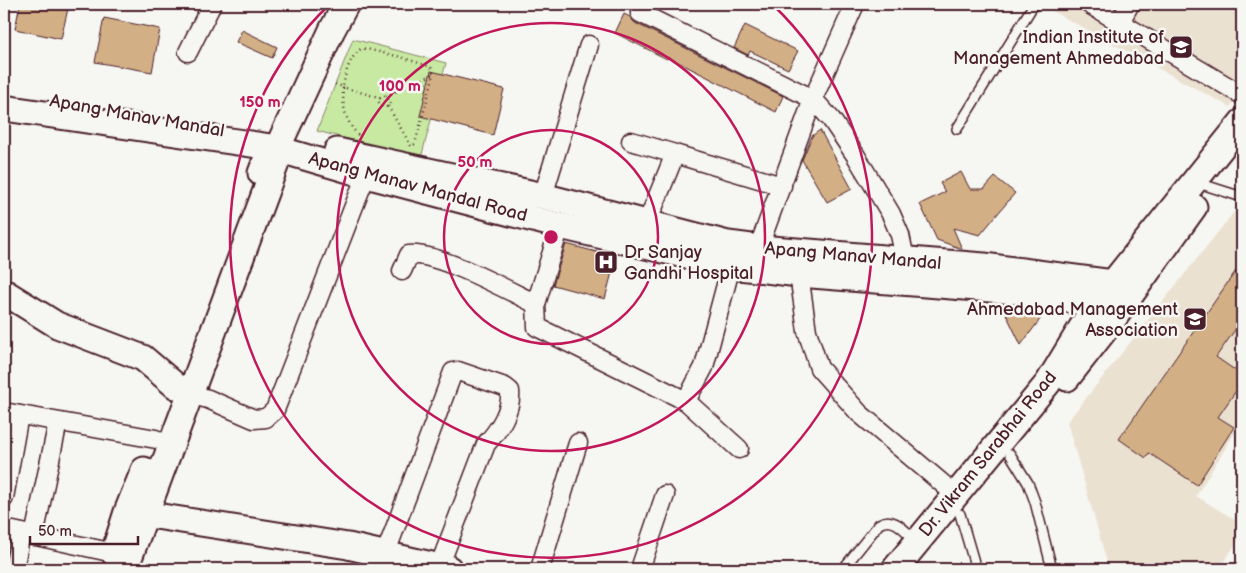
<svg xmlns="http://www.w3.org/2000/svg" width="1246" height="573" font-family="'Balsamiq Sans',sans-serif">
<rect width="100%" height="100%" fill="#f6f6f2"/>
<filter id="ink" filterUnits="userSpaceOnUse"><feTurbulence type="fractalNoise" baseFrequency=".02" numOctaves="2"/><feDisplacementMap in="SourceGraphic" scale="10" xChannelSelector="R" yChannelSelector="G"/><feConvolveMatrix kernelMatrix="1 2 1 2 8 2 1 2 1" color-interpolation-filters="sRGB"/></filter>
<g filter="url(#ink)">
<g fill="#ebe1d1">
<path d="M1039,4H1242V90L1230,107Z"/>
<path d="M1234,212L1242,217V421L1196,496L1242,524V535L1219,569H1109L1067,422Z"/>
</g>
<path fill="#c7e9a2" stroke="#888466" d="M353,39L446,63L421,158L317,131Z"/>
<g fill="#d2af85" stroke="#4a1f2b">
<path d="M20,4H69L61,39L15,29Z"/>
<path d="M624,14L630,17L635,23L783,96L776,112L668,57L667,59L615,33Z"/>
<path d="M104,18L160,29L152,72L95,62Z"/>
<path d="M745,25L798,51L788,69L750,51L748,55L734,48Z"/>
<path d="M242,30L277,47L272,58L236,42Z"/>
<path d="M431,71L504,89L493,135L420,116Z"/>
<path d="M820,130L852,189L827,202L802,160L812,136Z"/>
<path d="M961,172L970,189H984L995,177L1015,193L980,235L953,228L962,249L937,240L920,204L945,192L940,183Z"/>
<path d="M566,244L616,257L605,299L553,285Z"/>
<path d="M1242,262V320L1216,357L1242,375V382L1218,417L1234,427L1197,485L1149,453L1146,458L1119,439Z"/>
<path d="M1011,311L1044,314L1021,345L1006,314L1011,315Z"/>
</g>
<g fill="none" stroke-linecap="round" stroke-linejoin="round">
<g stroke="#4a1f2b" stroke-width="12">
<g id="lane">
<path d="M957,129L1034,4"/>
<path d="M1195,182L1242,197"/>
<path d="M1010,454L1028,483L1035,502L1052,569"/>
<path d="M960,514L976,569"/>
<path d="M843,569L879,524C894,515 905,531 915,540"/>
</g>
</g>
<g stroke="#4a1f2b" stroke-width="21">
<g id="street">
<path d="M1089,4L1242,95"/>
<path d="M640,13L813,99L831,119L856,156L891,214L900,235L905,259"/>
<path d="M1120,22L1130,4"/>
<path d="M188,52L212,4"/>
<path d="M631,141L675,154L647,223"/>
<path d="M675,154L782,186"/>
<path d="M543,196L589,45"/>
<path d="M755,257L813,99L855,4"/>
<path d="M402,271L409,255C436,251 509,291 536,304L560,226"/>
<path d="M799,274L807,331L819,368L859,413L956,495"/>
<path d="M536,304L537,327L686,401L739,449"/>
<path d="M189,394L208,399L254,419L266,418L275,410L366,175"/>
<path d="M686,401L704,367L731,266"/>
<path d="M4,412L156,439"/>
<path d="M4,498L19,415"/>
<path d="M4,529L114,553"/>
<path d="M34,536L58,422"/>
<path d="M385,555L453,372L458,371L505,387L510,391C512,410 499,430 486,444L439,567"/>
<path d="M14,569L21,533"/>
<path d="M540,569L578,443"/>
<path d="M640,569L665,495"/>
</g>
</g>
<g stroke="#4a1f2b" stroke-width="29">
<g id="secondary">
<path d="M4,108L271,147L261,173"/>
<path d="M282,138L332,30L346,4"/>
<path d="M337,151L539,195L728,244L759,248L984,266L1113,283L1130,296"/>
<path d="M4,292L57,325L143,358L176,386"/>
<path d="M1067,378L1114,318L1194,207"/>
<path d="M130,512L348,546L449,569"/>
<path d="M114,553L127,512L144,470"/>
<path d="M125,569L281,150L366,175L560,226L731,266L799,274L1015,291L1096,304L1114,318"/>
<path d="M895,569L1048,383L1096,304L1242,122"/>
</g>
</g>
<g stroke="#4a1f2b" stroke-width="2.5" stroke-dasharray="1 4" stroke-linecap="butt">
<path d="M335,84L343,87C346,71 349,58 362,48L401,57L431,67L434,74L415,144L411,146"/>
<path d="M386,96L434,74"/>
<path d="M388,106L411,146"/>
<path d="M358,135C344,119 343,107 343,87L380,98L383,96H386L390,102C389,106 387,108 382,107L378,101L380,98"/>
</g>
<use href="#lane" stroke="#f6f6f2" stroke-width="9"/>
<use href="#street" stroke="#f6f6f2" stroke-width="18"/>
<use href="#secondary" stroke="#f6f6f2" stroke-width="25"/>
</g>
</g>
<g fill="none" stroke="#c2185b" stroke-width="2.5">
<circle cx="551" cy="237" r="107"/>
<circle cx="551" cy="237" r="214"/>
<path d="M772 4A321 321 0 1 1 330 4"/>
</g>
<defs>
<g id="university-square" transform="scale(1.25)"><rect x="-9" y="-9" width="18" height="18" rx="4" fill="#4a1f2b" stroke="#f6f6f2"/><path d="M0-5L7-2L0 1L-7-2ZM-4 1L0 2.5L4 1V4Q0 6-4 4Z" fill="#fff"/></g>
<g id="hospital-square" transform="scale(1.25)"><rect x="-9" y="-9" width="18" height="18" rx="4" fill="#4a1f2b" stroke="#f6f6f2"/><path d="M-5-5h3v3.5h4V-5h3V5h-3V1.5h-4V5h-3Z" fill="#fff"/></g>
<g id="school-square" transform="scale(1.25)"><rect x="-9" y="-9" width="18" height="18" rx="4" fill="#4a1f2b" stroke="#f6f6f2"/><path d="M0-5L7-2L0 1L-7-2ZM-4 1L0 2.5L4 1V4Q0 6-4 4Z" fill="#fff"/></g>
</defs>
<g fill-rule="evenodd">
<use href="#university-square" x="1181" y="47"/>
<use href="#hospital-square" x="606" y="262"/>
<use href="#school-square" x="1195" y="319"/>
</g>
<g text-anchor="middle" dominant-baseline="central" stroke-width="5" stroke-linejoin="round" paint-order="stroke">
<g font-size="18" fill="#4a1f2b" stroke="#f6f6f2" text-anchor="end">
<text x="1164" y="37">Indian Institute of<tspan x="1164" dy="21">Management Ahmedabad</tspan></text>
<text x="624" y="252" text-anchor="start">Dr Sanjay<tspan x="624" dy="21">Gandhi Hospital</tspan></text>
<text x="1178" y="309">Ahmedabad Management<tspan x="1178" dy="21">Association</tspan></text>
</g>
<g font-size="18" fill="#4a1f2b" stroke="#f6f6f2">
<text transform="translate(137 116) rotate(10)">Apang Manav Mandal</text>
<text transform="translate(418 187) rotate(15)">Apang Manav Mandal Road</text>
<text transform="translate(853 256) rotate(5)">Apang Manav Mandal</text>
<text transform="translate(988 454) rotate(-51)">Dr. Vikram Sarabhai Road</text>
</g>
</g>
<circle cx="551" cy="237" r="8" fill="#c2185b" stroke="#f6f6f2" stroke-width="2.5"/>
<g font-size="15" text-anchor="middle" font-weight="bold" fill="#c2185b" stroke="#f6f6f2" stroke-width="5" stroke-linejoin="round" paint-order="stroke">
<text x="400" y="91">100 m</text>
<text x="260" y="107">150 m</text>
<text x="475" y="167">50 m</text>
</g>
<rect width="1246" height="573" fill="none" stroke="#f6f6f2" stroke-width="20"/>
<rect x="10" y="10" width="1226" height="553" fill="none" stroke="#4a1f2b" stroke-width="2" filter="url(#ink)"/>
<path d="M30 536v8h108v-8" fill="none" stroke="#4a1f2b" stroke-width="2.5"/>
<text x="38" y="536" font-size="15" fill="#4a1f2b" stroke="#f6f6f2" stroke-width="4" paint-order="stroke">50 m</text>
</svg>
